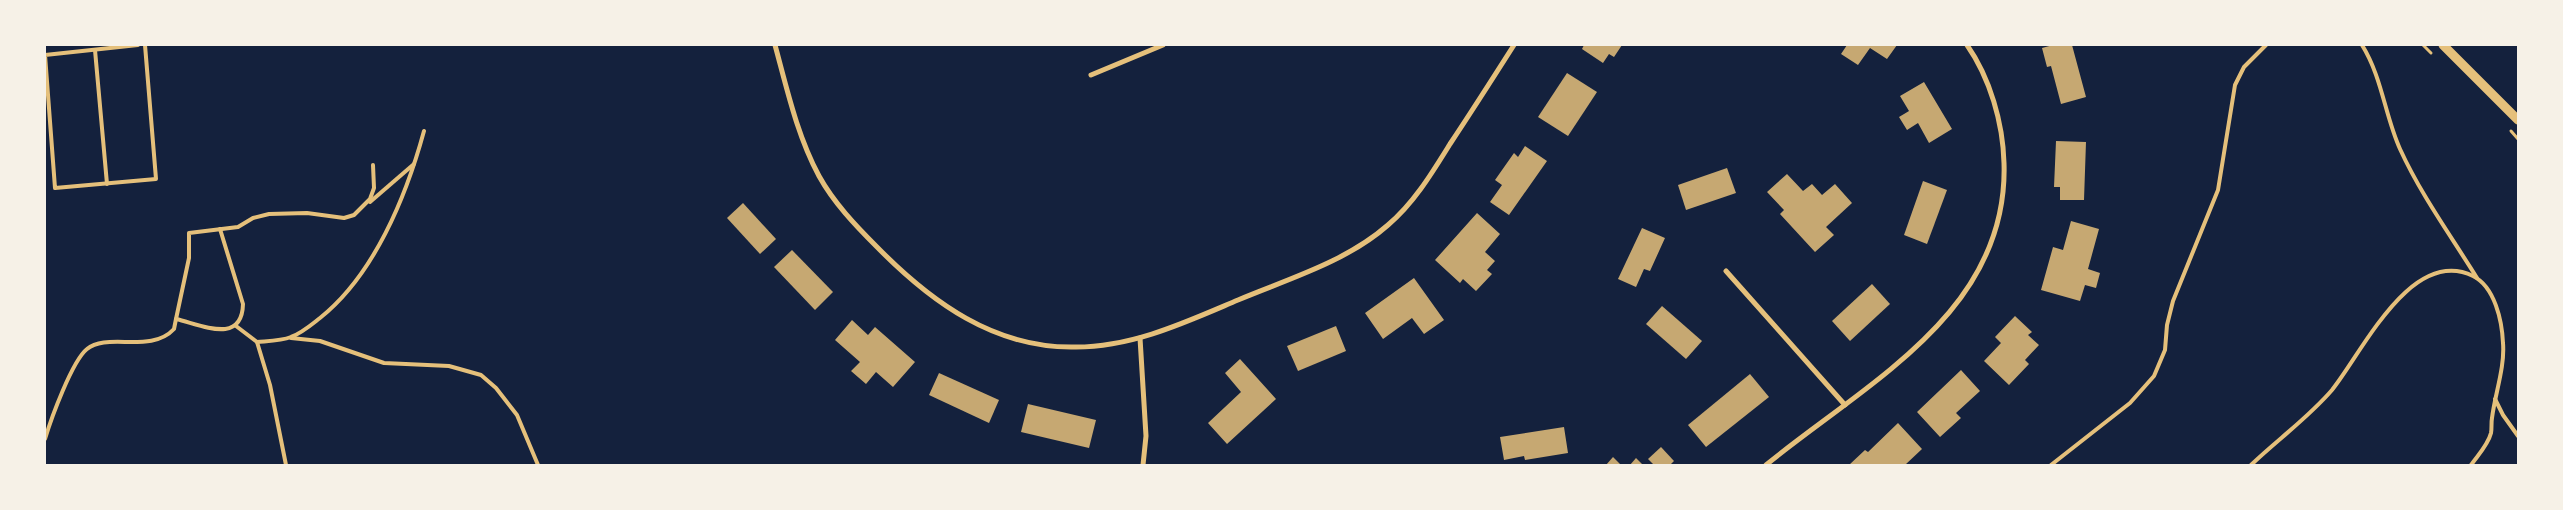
<svg xmlns="http://www.w3.org/2000/svg" width="2563" height="510" font-family="Commissioner,sans-serif">
<rect width="100%" height="100%" fill="#14213d"/>
<g fill="#c6a872">
<path d="M1584,45H1622L1614,57L1609,54L1603,63L1582,49Z"/>
<path d="M1847,45H1897L1887,59L1870,48L1858,65L1841,54Z"/>
<path d="M2053,45H2072L2086,97L2061,104L2051,66L2047,67L2042,48Z"/>
<path d="M1567,73L1597,92L1568,136L1538,117Z"/>
<path d="M1924,82L1952,129L1929,143L1918,123L1907,130L1899,117L1909,111L1900,96Z"/>
<path d="M2056,141L2086,142L2084,200H2060V187H2054Z"/>
<path d="M1525,146L1547,161L1509,215L1490,202L1502,185L1495,180L1514,153L1518,157Z"/>
<path d="M1727,168L1736,193L1686,210L1678,185Z"/>
<path d="M1787,174L1803,191L1812,184L1822,195L1835,184L1852,203L1826,227L1834,235L1815,252L1780,214L1784,210L1767,192Z"/>
<path d="M1923,181L1947,190L1927,244L1904,235Z"/>
<path d="M743,203L776,239L760,254L727,218Z"/>
<path d="M1477,213L1500,234L1485,252L1495,261L1487,270L1492,274L1476,291L1463,279L1460,283L1435,260Z"/>
<path d="M2071,221L2099,229L2088,269L2100,273L2096,288L2085,285L2080,301L2041,290L2053,247L2063,250Z"/>
<path d="M1642,228L1665,238L1650,271L1644,269L1636,287L1618,279Z"/>
<path d="M792,250L833,292L815,310L774,267Z"/>
<path d="M1414,278L1444,320L1424,334L1412,318L1383,339L1365,313Z"/>
<path d="M1872,284L1890,304L1850,341L1832,321Z"/>
<path d="M1662,306L1702,341L1686,359L1646,324Z"/>
<path d="M2015,316L2032,332L2028,335L2039,345L2025,360L2029,364L2009,385L1984,361L2001,343L1995,337Z"/>
<path d="M852,320L868,335L875,327L915,362L893,387L876,372L866,384L851,371L860,362L835,340Z"/>
<path d="M1336,326L1346,351L1298,371L1287,346Z"/>
<path d="M1240,359L1276,399L1227,444L1208,423L1241,392L1225,373Z"/>
<path d="M1961,370L1980,391L1956,413L1961,418L1940,437L1917,412Z"/>
<path d="M939,373L999,400L989,423L929,395Z"/>
<path d="M1750,374L1769,397L1706,447L1688,425Z"/>
<path d="M1028,404L1096,420L1089,448L1021,432Z"/>
<path d="M1898,423L1922,449L1905,465H1849L1865,450L1868,452Z"/>
<path d="M1564,427L1568,453L1525,460L1524,456L1504,460L1500,437Z"/>
<path d="M1661,447L1674,461L1670,465H1654L1648,459Z"/>
<path d="M1613,457L1621,465H1606Z"/>
<path d="M1636,458L1643,465H1630Z"/>
</g>
<g fill="none" stroke-linecap="round" stroke-linejoin="round">
<g stroke="#e5c07b" stroke-width="3">
<path d="M2423,45L2431,53"/>
<path d="M2511,131L2518,139"/>
</g>
<g stroke="#e5c07b" stroke-width="4">
<path d="M138,45L45,55L55,188L156,179L145,45"/>
<path d="M2362,45C2382,77 2385,116 2400,149C2421,195 2451,236 2477,278"/>
<path d="M95,50L107,184"/>
<path d="M370,202L414,164"/>
<path d="M176,319L189,258V233L238,227L253,218L269,214L307,213L344,218L354,215L370,199L374,188L373,165"/>
<path d="M236,326L257,342L270,385L286,465"/>
<path d="M291,338L320,341L384,363L449,366L481,375L496,388L517,415L538,465"/>
<path d="M257,342C268,341 281,341 291,337C302,333 311,325 320,318C374,275 406,197 424,131"/>
<path d="M2495,399L2503,415L2518,436"/>
<path d="M45,439C51,419 72,361 87,349C107,332 151,354 174,329L176,319C202,325 242,345 243,304L220,229"/>
<path d="M2051,465L2130,403L2154,376L2165,350L2167,325L2173,301L2218,190L2235,85L2244,67L2266,45"/>
<path d="M2251,465C2277,440 2308,418 2332,390C2362,353 2411,246 2473,276C2495,287 2502,321 2503,343C2505,367 2495,394 2492,418C2491,423 2492,428 2491,433C2488,445 2478,455 2471,465"/>
</g>
<g stroke="#e5c07b" stroke-width="5">
<path d="M775,45C787,89 797,135 819,176C834,203 855,225 877,247C931,302 995,349 1076,347C1133,347 1186,322 1238,300C1288,279 1346,262 1388,225C1414,203 1432,173 1450,144C1472,111 1493,78 1514,45"/>
<path d="M1091,75L1163,45"/>
<path d="M1726,271L1845,405"/>
<path d="M1140,338L1146,436L1143,465"/>
<path d="M1766,465C1866,383 2009,312 2004,163C2003,123 1990,78 1967,45"/>
</g>
<path stroke="#e5c07b" stroke-width="9" d="M2443,45L2518,120"/>
</g>
<rect width="2563" height="510" fill="none" stroke="#f6f1e7" stroke-width="92"/>
</svg>
